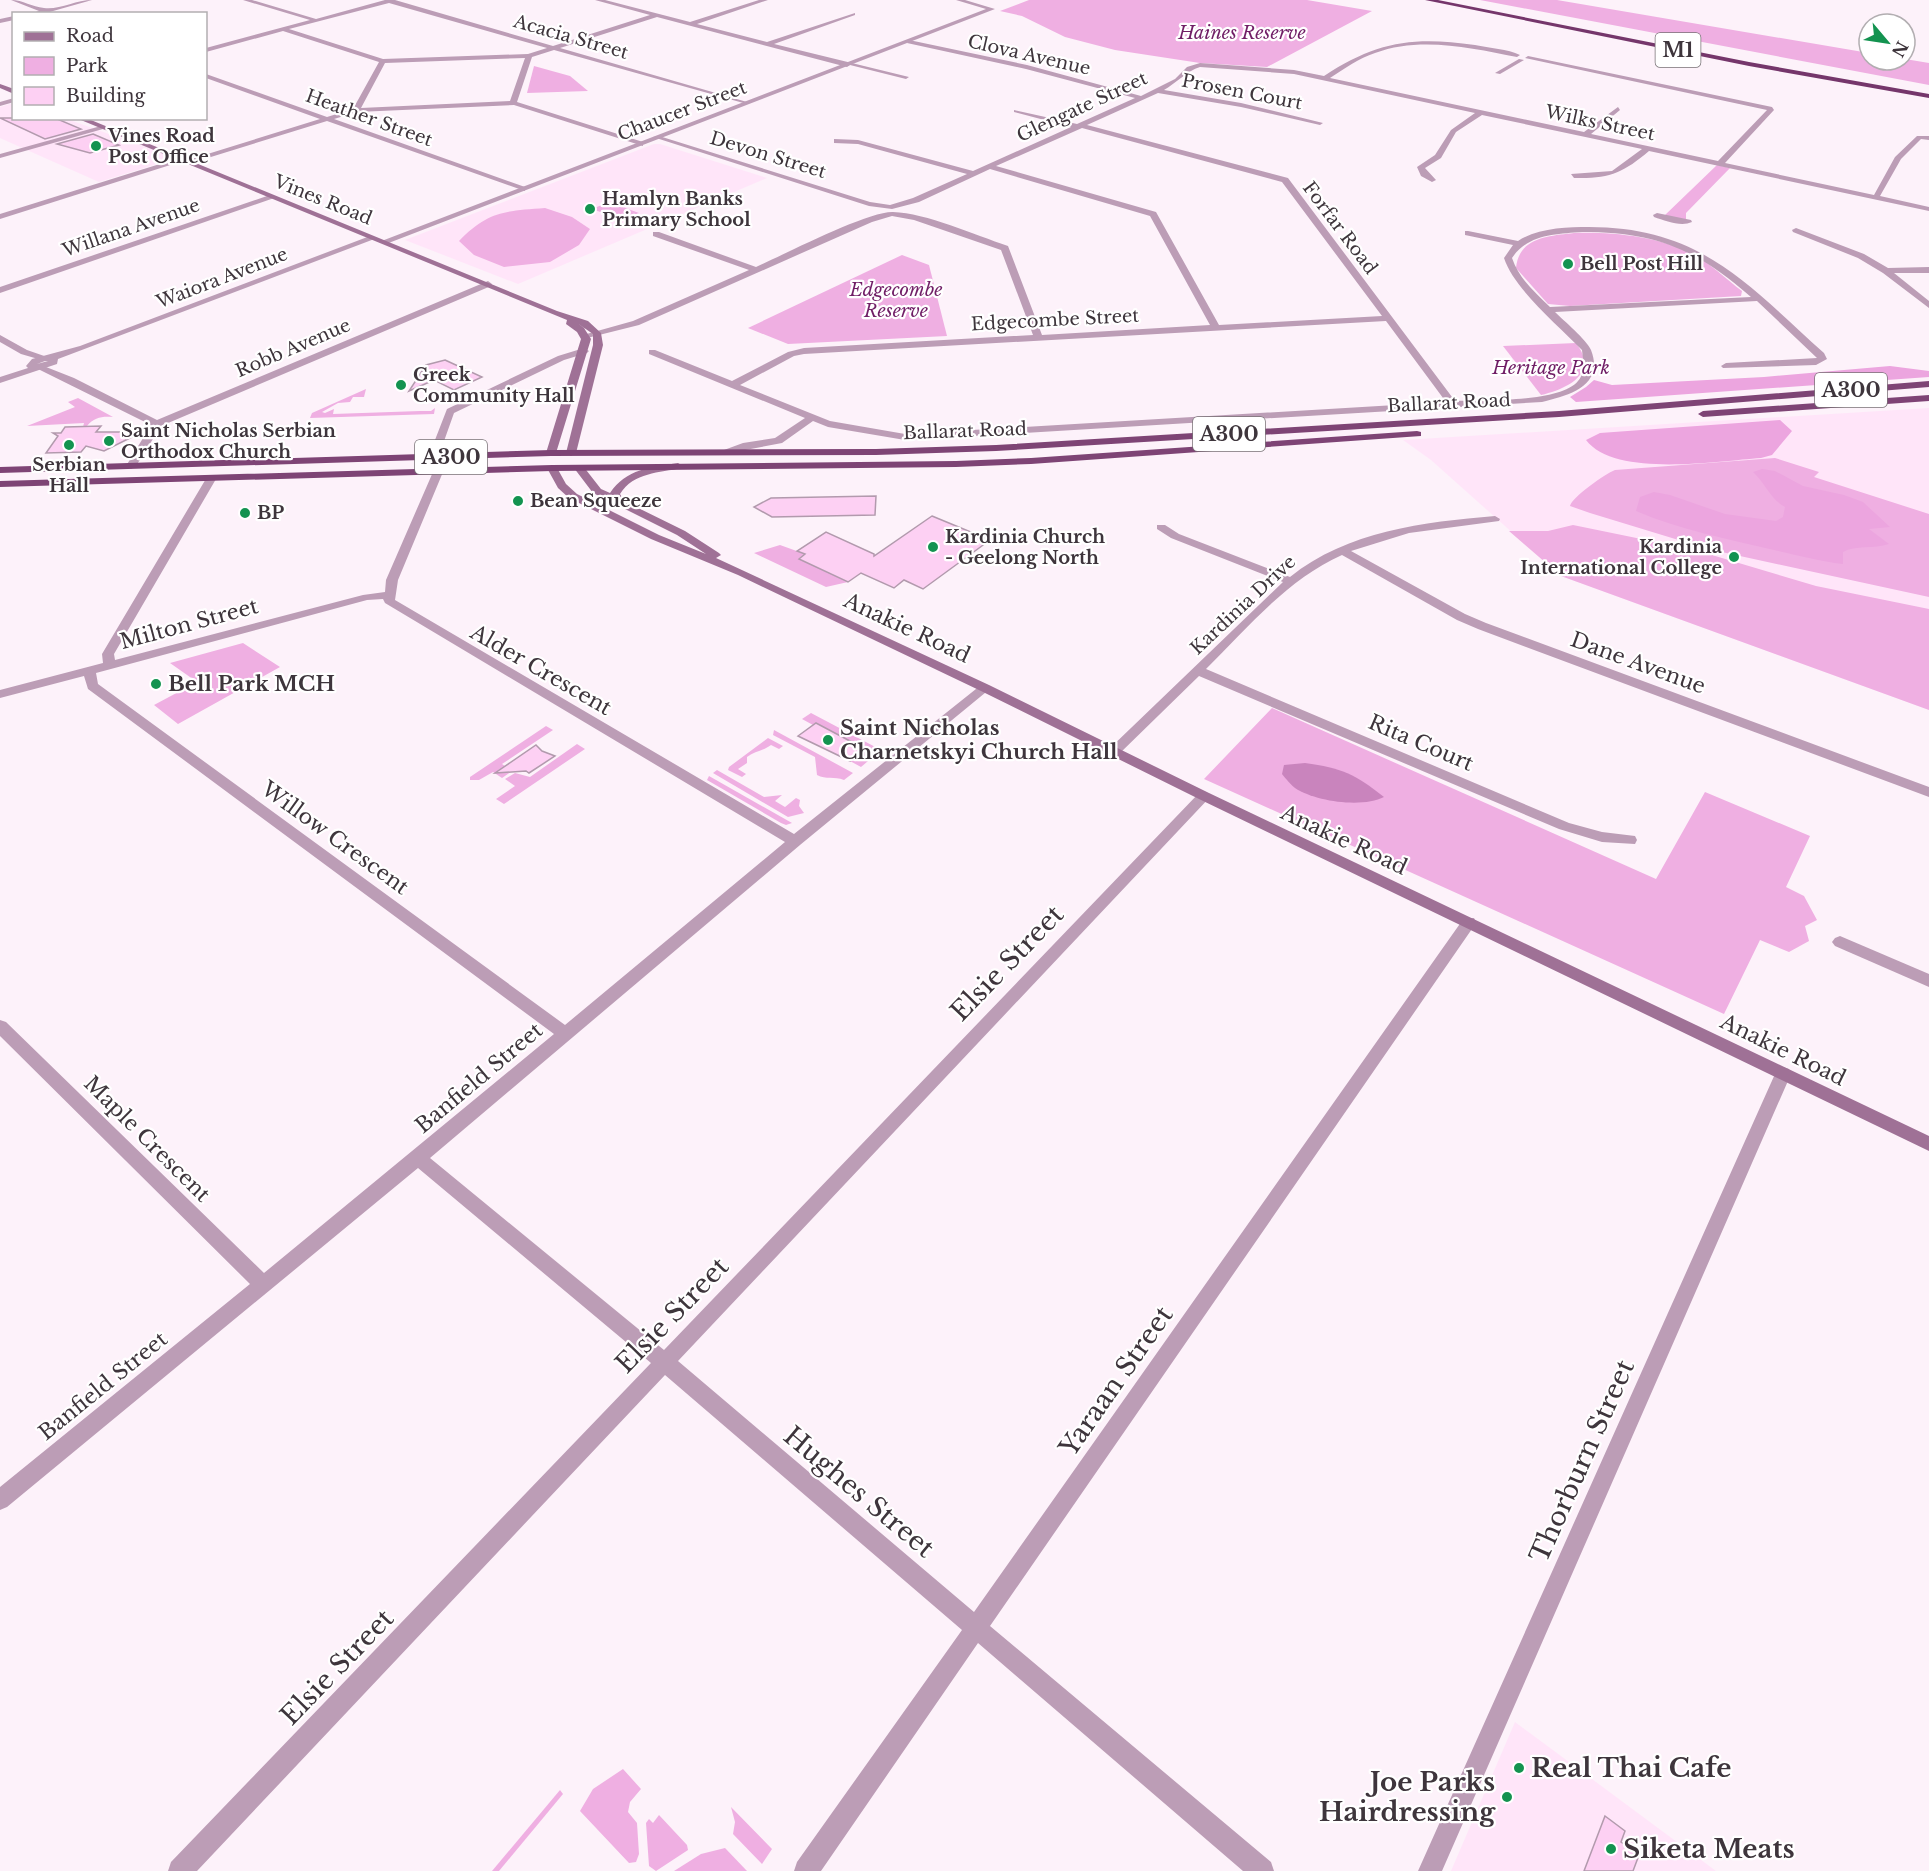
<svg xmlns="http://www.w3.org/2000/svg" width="1929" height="1871" font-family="'Libre Baskerville',serif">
<rect width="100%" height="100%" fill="#fdf2fa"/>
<g fill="#ffe5f9">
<path d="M13,103L14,118L67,119L176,158L99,182L0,138V107Z"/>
<path d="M654,144H660L767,178L518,284L405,240Z"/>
<path d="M1929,408V710L1561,576L1431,460L1403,440Z"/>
<path d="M1515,1722L1538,1739L1716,1871H1451Z"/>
</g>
<g fill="#efafe2">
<path d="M1029,0H1307L1372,11L1267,67L1200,63L1115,50L1065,37L1022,16L1000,11Z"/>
<path d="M1480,0H1557L1869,53V60L1905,59L1929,63V85Z"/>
<path d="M534,66L570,76L588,91L527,93Z"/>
<path d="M1717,165L1730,168L1686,213V220L1664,216Z"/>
<path d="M609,202L639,213L623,220L592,209Z"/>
<path d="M545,208L572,217L590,229L579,245L550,262L504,267L474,255L459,241C488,211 505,211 545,208Z"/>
<path d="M1574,233C1613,232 1657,236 1693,254C1711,264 1726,279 1742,291L1741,296L1570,306L1548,304L1516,268C1519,237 1549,236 1574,233Z"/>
<path d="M902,255L929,265L947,336L788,344L748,328Z"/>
<path d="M1576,343C1600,374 1566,389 1541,395L1503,346Z"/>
<path d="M366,389L364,397H353L350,402L338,403L322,412L325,413L334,409L333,414L420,411H431L435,408L434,414L310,418L312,413Z"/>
<path d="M78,398L113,417C103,416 94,417 87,426L83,427L84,423L27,426L75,407L68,402Z"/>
<path d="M1775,458L1819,472L1814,477L1929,514V597L1708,549L1590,513L1570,506C1572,497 1605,474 1615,470Z"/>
<path d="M1573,525L1695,550L1816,586L1929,609V710L1561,576L1509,531H1548Z"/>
<path d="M780,545L805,554L800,559L848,582L826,587L754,553Z"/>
<path d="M243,643L280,667L178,724L154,705L197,682L170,663Z"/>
<path d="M1272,708L1656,879L1705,792L1810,836L1786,887L1804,896L1817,920L1805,926L1809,941L1789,952L1760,940L1724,1014L1204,779Z"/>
<path d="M811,713L881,750L861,767L850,761L865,749L816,723L813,725L802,719Z"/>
<path d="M546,726L553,730L502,764L512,771L502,778L493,772L479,780H470V777Z"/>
<path d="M774,730L853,773L844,780C834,776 826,780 817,775L815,757L773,735Z"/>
<path d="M768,738L783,746L779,749L771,745C763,751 755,751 747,757V763L738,769L746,774L742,777L728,770L729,767Z"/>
<path d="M577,744L585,749L504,804L496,799L515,786L505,779L515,773L530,777Z"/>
<path d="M717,770L764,797L782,795L775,801L785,807L796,798L800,800L799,806L804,813L788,817L713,773Z"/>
<path d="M709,776L792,823L786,825L781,823L707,780Z"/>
<path d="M623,1769L641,1789L630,1802L628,1812L637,1823L639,1854L636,1862L629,1863L580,1811L593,1789Z"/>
<path d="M560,1790L563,1794L499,1871H492Z"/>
<path d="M731,1807L772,1849L762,1864L733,1834L735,1822Z"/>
<path d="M659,1815L687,1845L688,1850L656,1871L649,1866L646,1823L649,1819L653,1823Z"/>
<path d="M725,1848L747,1871H674L701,1854Z"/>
</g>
<g fill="#eca5df">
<path d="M1890,366L1929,371V377L1576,402L1570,397L1586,387L1594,380L1612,385L1764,377Z"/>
<path d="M1780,420L1792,431L1772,455L1761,458C1717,461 1615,478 1586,440L1600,433Z"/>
<path d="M1762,469L1775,471L1803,486L1844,495L1863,502L1890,527L1869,529L1889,544C1874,549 1855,545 1843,552V564C1819,561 1797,555 1774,550C1728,539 1680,530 1636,511L1640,497L1654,492L1670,495L1725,514L1776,521L1783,517L1785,507C1770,499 1766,484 1753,472Z"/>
</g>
<path fill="#c984bd" d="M1305,763C1342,768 1355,774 1384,797C1363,808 1316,802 1295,788C1291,785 1286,779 1282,774L1284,765Z"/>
<g fill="#fdd0f3" stroke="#b29aad" stroke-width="1.5">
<path d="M0,118H55L81,129L45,139Z"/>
<path d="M93,134L119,145L90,153L57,144Z"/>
<path d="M445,360L482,377L454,390L434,380L409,391L426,365Z"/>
<path d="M101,426L96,432H142L104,451L86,446L81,452L46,453L58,436L53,433H61L65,427Z"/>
<path d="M876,496L875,515L772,517L754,507L771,498Z"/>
<path d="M932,516L990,540L923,589L904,580L894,588L861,573L848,582L799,559L805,554L797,551L826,532L874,554V556Z"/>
<path d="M816,723L865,749L850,761L798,736Z"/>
<path d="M536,745L542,751L555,756L529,773L526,771L495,773Z"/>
<path d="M1605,1816L1625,1831L1621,1842L1639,1855L1633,1871H1584Z"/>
</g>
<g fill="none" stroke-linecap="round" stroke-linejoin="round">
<g fill="#bc9db6" fill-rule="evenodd">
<path d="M11,0C23,0 32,7 44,8C59,10 76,0 92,0L46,13L29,14L39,11Z"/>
<path d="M243,0H252L316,19L385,0H395L553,46L650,15L595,0H605L690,22L759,0H768L697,24L767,42L855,13V15L774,44L909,77L906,79L850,65L847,67L657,17L560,48L747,102V104L554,50L532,57L517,102L643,142V146L514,105L357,112L334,119L525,187V191L327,121L185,165V161L320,119L206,78V74L327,117L353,109L379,62L283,31L206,52V48L310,20ZM389,3L547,48L528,54L383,59L289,29ZM525,58L510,101L361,108L385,63Z"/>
<path d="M14,16V20L0,23V19Z"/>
<path d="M909,40L1027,65L1141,96L1175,79L1187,67L1200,63L1294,70L1324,76C1376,42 1412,36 1475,45C1489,48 1508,49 1520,55L1517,57C1472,48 1420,36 1375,53C1359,58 1344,69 1330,78L1584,132L1618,107L1620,110L1591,134L1718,161L1767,110L1525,58L1528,56L1772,107L1774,110L1725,163L1874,195L1895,157L1917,136H1929V140L1921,139L1901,159L1880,196L1929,207V211L1649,151C1623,173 1609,179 1574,178L1571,174L1612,171L1642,149L1482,115L1456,132L1441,158L1425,168L1436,180L1432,182L1421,176L1417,167L1435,155L1451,130L1475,113L1294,74L1200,67C1187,71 1176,83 1164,90L1241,103L1323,123L1320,125L1241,107L1158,93L1087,125L1288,178L1455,401C1484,400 1560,403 1578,381C1586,372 1583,360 1582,350C1558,325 1514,289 1504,258L1513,245L1465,235V231H1468L1518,241C1537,228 1567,227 1589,227C1701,227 1747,284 1824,353L1827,359L1816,365L1723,368L1721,366L1726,363L1817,358L1757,301L1555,312C1564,321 1586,339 1591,350C1605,386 1568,396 1542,402L905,440L828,427L813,421L782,443L724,454V450L743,443L775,438L805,418L649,354V350H655L732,381L788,352L804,348L1033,335L1001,250L914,220L892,216L872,222L639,325L583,339V335L633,321L749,270L653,236V232H659L756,267C783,255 868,211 893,212C926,213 975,235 1008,246L1042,335L1210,325L1150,216L990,169L919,202L892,209L869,206L653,137L659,136L870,202L890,205L913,198L967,174L858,144L834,143V139L858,140L973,171L1071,127L1014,112V110L1077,124L1135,98L1026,69L907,43ZM1082,128L1282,182L1382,316L1219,325L1156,212L996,166ZM1582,232C1656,232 1696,249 1751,297L1550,307C1535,292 1519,279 1512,258C1528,234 1556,234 1582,232ZM1386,321L1446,402L905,434L830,421L740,385L794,356L804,354Z"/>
<path d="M1519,59L1524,60L1500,74L1495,73Z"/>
<path d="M14,98V102L0,106V102Z"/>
<path d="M101,126L103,129L0,158V154Z"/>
<path d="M179,158L186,160L0,219V214Z"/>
<path d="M270,195L277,197L0,293V287Z"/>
<path d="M1657,213L1691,220L1692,222C1681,227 1666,221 1654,217L1653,215Z"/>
<path d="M1796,228L1864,254L1888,268L1929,267V273H1894L1929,301V308L1883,273L1858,258L1793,232L1792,230Z"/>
<path d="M488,281L492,284L491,286L161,426L136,466L131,469L126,466L151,425L36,368L41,365L74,378L157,420Z"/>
<path d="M0,335L27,350L50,358L45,361L21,354L0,342Z"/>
<path d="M584,348L589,351L587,353L564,360L454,413L438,458L429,460L428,458L447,409L558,356Z"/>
<path d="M438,469L443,472L398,580L395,600L794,834L981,685L985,684L991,688L800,845L430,1158L664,1350L1199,793L1204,791L1211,796L678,1361L974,1612L1464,918H1474L1476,922L1474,926L990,1626L1271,1862L1274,1871H1243L978,1643L821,1871H794L797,1862L962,1630L665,1375L197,1871H168L171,1862L651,1363L418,1168L7,1507L0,1510V1487L250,1284L0,1036V1020L6,1022L264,1273L554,1034L88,689L84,676L0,698V690L103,663L102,654L207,477L216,479L114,654L115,660L363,595L385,592L386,580L433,472ZM383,599L385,603L785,842L565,1025L98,684L96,673L367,600Z"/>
<path d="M1495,516L1500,519L1499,521L1409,533L1351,551L1465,614L1486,623L1929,787V797L1478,629L1457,620L1342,555C1288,579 1247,628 1206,669L1569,823L1602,832L1635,836L1637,840L1635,844L1602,842L1559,829L1199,676L1118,755L1113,756L1106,752L1283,582L1171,538L1157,529V525H1165L1179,534L1290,577C1347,531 1424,522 1495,516Z"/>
<path d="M1840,936L1929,974V987L1835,946L1832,942L1835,938Z"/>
<path d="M1783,1067L1789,1069L1791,1074L1442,1871H1418L1775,1074L1777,1069Z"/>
</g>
<g fill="#bc9db6" fill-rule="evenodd">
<path d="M956,0H965L995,9L386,244L379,242L986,9Z"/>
<path d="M370,236L377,238L58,359L57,364L0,383V377L28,368L26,366L32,359L80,346ZM45,361H48L37,364Z"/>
</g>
<g fill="#9f7196" fill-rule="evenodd">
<path d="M0,84L14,89V94L0,88Z"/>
<path d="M76,118H86L557,311L588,321L601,333L603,345L576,453L571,456L566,453L593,345V334L577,323L584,328L591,339L556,453L547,455L546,453L581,339L577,332L566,324L567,320Z"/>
<path d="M678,463L683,466L682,468C659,473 634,472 620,494L624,501L685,531L719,553L721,555L716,558L989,685L1209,793L1929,1136V1151L1199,799L981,691L738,575L651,539L569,498L558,488L547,468L556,466L566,484L577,494L659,535L706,554L677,535L593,493L574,468L583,466L601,489L610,493C626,469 651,467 678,463Z"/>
</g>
<g fill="#7e4475" fill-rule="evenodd">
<path d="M1929,381V387L1559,417L996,451L876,455L551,456L0,473V467L551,450L876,449L996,445L1559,411Z"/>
<path d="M1929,395V401L1703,417L1698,414L1703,411Z"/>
<path d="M1417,431L1421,432V436L1031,464L956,467L552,471L0,487V481L552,465L956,461L1031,458Z"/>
</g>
<path fill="#75366b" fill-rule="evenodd" d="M1425,0H1438L1749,62L1929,94V98L1749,66Z"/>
</g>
<g fill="#139350" stroke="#fff" stroke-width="2">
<circle cx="96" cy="146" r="6"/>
<circle cx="590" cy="209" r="6"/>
<circle cx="1568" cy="264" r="6"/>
<circle cx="401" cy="385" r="6"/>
<circle cx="109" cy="441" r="6"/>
<circle cx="69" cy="445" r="6"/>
<circle cx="518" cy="501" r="6"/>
<circle cx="245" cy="513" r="6"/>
<circle cx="933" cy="547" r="6"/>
<circle cx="1734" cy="557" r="6"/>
<circle cx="156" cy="684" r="6"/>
<circle cx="828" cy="740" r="6"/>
<circle cx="1519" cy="1768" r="6"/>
<circle cx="1507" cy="1797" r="6"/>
<circle cx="1611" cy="1849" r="6"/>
</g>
<g text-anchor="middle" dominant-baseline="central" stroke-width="4.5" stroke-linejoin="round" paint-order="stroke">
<g font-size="18" font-style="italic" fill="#701e66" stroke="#fff">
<text x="1242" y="33">Haines Reserve</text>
<text x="896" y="290">Edgecombe<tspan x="896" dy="21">Reserve</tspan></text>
<text x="1551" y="368">Heritage Park</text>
</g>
<g font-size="18" fill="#3e353c" stroke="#fff">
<text transform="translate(571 37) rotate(16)">Acacia Street</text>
<text transform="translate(1029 55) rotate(13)">Clova Avenue</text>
<text transform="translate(1242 92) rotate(11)">Prosen Court</text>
<text transform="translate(1082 107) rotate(-25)">Glengate Street</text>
<text transform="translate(682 111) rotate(-21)">Chaucer Street</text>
<text transform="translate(369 118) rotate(20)">Heather Street</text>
<text transform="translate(1600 123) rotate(12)">Wilks Street</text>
<text transform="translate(768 155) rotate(17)">Devon Street</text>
<text transform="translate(323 200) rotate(22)">Vines Road</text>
<text transform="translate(131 228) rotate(-19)">Willana Avenue</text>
<text transform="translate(1340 228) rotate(53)">Forfar Road</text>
<text transform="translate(222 278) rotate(-21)">Waiora Avenue</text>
<text transform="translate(1055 320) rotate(-3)">Edgecombe Street</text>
<text transform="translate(293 348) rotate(-23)">Robb Avenue</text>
<text transform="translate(1449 403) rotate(-3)">Ballarat Road</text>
<text transform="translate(965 431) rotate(-2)">Ballarat Road</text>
<text transform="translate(1243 605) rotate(-43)">Kardinia Drive</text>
</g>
<g font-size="18" font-weight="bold" fill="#3e353c" stroke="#fff" text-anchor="start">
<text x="108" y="136">Vines Road<tspan x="108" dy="21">Post Office</tspan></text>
<text x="602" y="199">Hamlyn Banks<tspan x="602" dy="21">Primary School</tspan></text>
<text x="1580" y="264">Bell Post Hill</text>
<text x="413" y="375">Greek<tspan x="413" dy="21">Community Hall</tspan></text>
<text x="121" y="431">Saint Nicholas Serbian<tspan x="121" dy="21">Orthodox Church</tspan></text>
<text x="69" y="465" text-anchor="middle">Serbian<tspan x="69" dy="21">Hall</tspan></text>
<text x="530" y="501">Bean Squeeze</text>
<text x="257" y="513">BP</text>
<text x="945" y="537">Kardinia Church<tspan x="945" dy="21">- Geelong North</tspan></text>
<text x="1722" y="547" text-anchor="end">Kardinia<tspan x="1722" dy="21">International College</tspan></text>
</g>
<g fill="#fff" stroke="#787276" stroke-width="1.5">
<rect x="1655.5" y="33" width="45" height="34" rx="4.5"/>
<rect x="1815" y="373" width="72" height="34" rx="4.5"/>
<rect x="1193" y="417" width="72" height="34" rx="4.5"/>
<rect x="415" y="440" width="72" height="34" rx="4.5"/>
</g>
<g font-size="20" font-weight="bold" fill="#3e353c">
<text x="1678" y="50">M1</text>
<text x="1851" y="390">A300</text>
<text x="1229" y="434">A300</text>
<text x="451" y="457">A300</text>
</g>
<g font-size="21" fill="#3e353c" stroke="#fff">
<text transform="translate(189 624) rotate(-15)">Milton Street</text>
<text transform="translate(907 628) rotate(25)">Anakie Road</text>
<text transform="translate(1638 663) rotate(20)">Dane Avenue</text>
<text transform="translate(541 670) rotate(30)">Alder Crescent</text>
<text transform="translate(1421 743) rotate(23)">Rita Court</text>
<text transform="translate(335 838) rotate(36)">Willow Crescent</text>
<text transform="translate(1344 840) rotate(25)">Anakie Road</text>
<text transform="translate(1783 1050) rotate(26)">Anakie Road</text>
<text transform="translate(479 1078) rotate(-40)">Banfield Street</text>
<text transform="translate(147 1139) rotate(45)">Maple Crescent</text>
<text transform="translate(103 1386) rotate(-39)">Banfield Street</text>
</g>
<g font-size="21" font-weight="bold" fill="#3e353c" stroke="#fff" text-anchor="start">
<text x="168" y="684">Bell Park MCH</text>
<text x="840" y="728">Saint Nicholas<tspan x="840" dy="24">Charnetskyi Church Hall</tspan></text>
</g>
<g font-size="26" fill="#3e353c" stroke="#fff">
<text transform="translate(1007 963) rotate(-46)">Elsie Street</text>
<text transform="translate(672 1315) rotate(-46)">Elsie Street</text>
<text transform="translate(1116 1381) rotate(-55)">Yaraan Street</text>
<text transform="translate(1582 1461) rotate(-66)">Thorburn Street</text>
<text transform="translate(859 1492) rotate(40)">Hughes Street</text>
<text transform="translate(337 1667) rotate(-46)">Elsie Street</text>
</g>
<g font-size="26" font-weight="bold" fill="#3e353c" stroke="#fff" text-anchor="start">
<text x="1531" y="1768">Real Thai Cafe</text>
<text x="1495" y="1782" text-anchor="end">Joe Parks<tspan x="1495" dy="30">Hairdressing</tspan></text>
<text x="1623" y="1849">Siketa Meats</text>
</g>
</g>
<rect x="12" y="12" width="195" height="108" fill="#ffffff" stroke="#b2aeb1" stroke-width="1.5"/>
<rect x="24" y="32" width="30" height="9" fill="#9f7196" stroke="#b2aeb1" stroke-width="1.5"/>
<text x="66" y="42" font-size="18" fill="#3e353c">Road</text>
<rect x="24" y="57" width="30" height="18" fill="#efafe2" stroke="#b2aeb1" stroke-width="1.5"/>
<text x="66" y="72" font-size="18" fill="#3e353c">Park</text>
<rect x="24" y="87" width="30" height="18" fill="#fdd0f3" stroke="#b2aeb1" stroke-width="1.5"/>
<text x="66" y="102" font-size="18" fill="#3e353c">Building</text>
<g transform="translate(1887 42) rotate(119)"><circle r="28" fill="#ffffff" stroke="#b2aeb1" stroke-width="1.5"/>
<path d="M0-4.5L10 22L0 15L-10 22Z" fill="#139350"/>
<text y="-9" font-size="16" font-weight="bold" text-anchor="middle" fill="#3e353c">N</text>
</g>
</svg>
